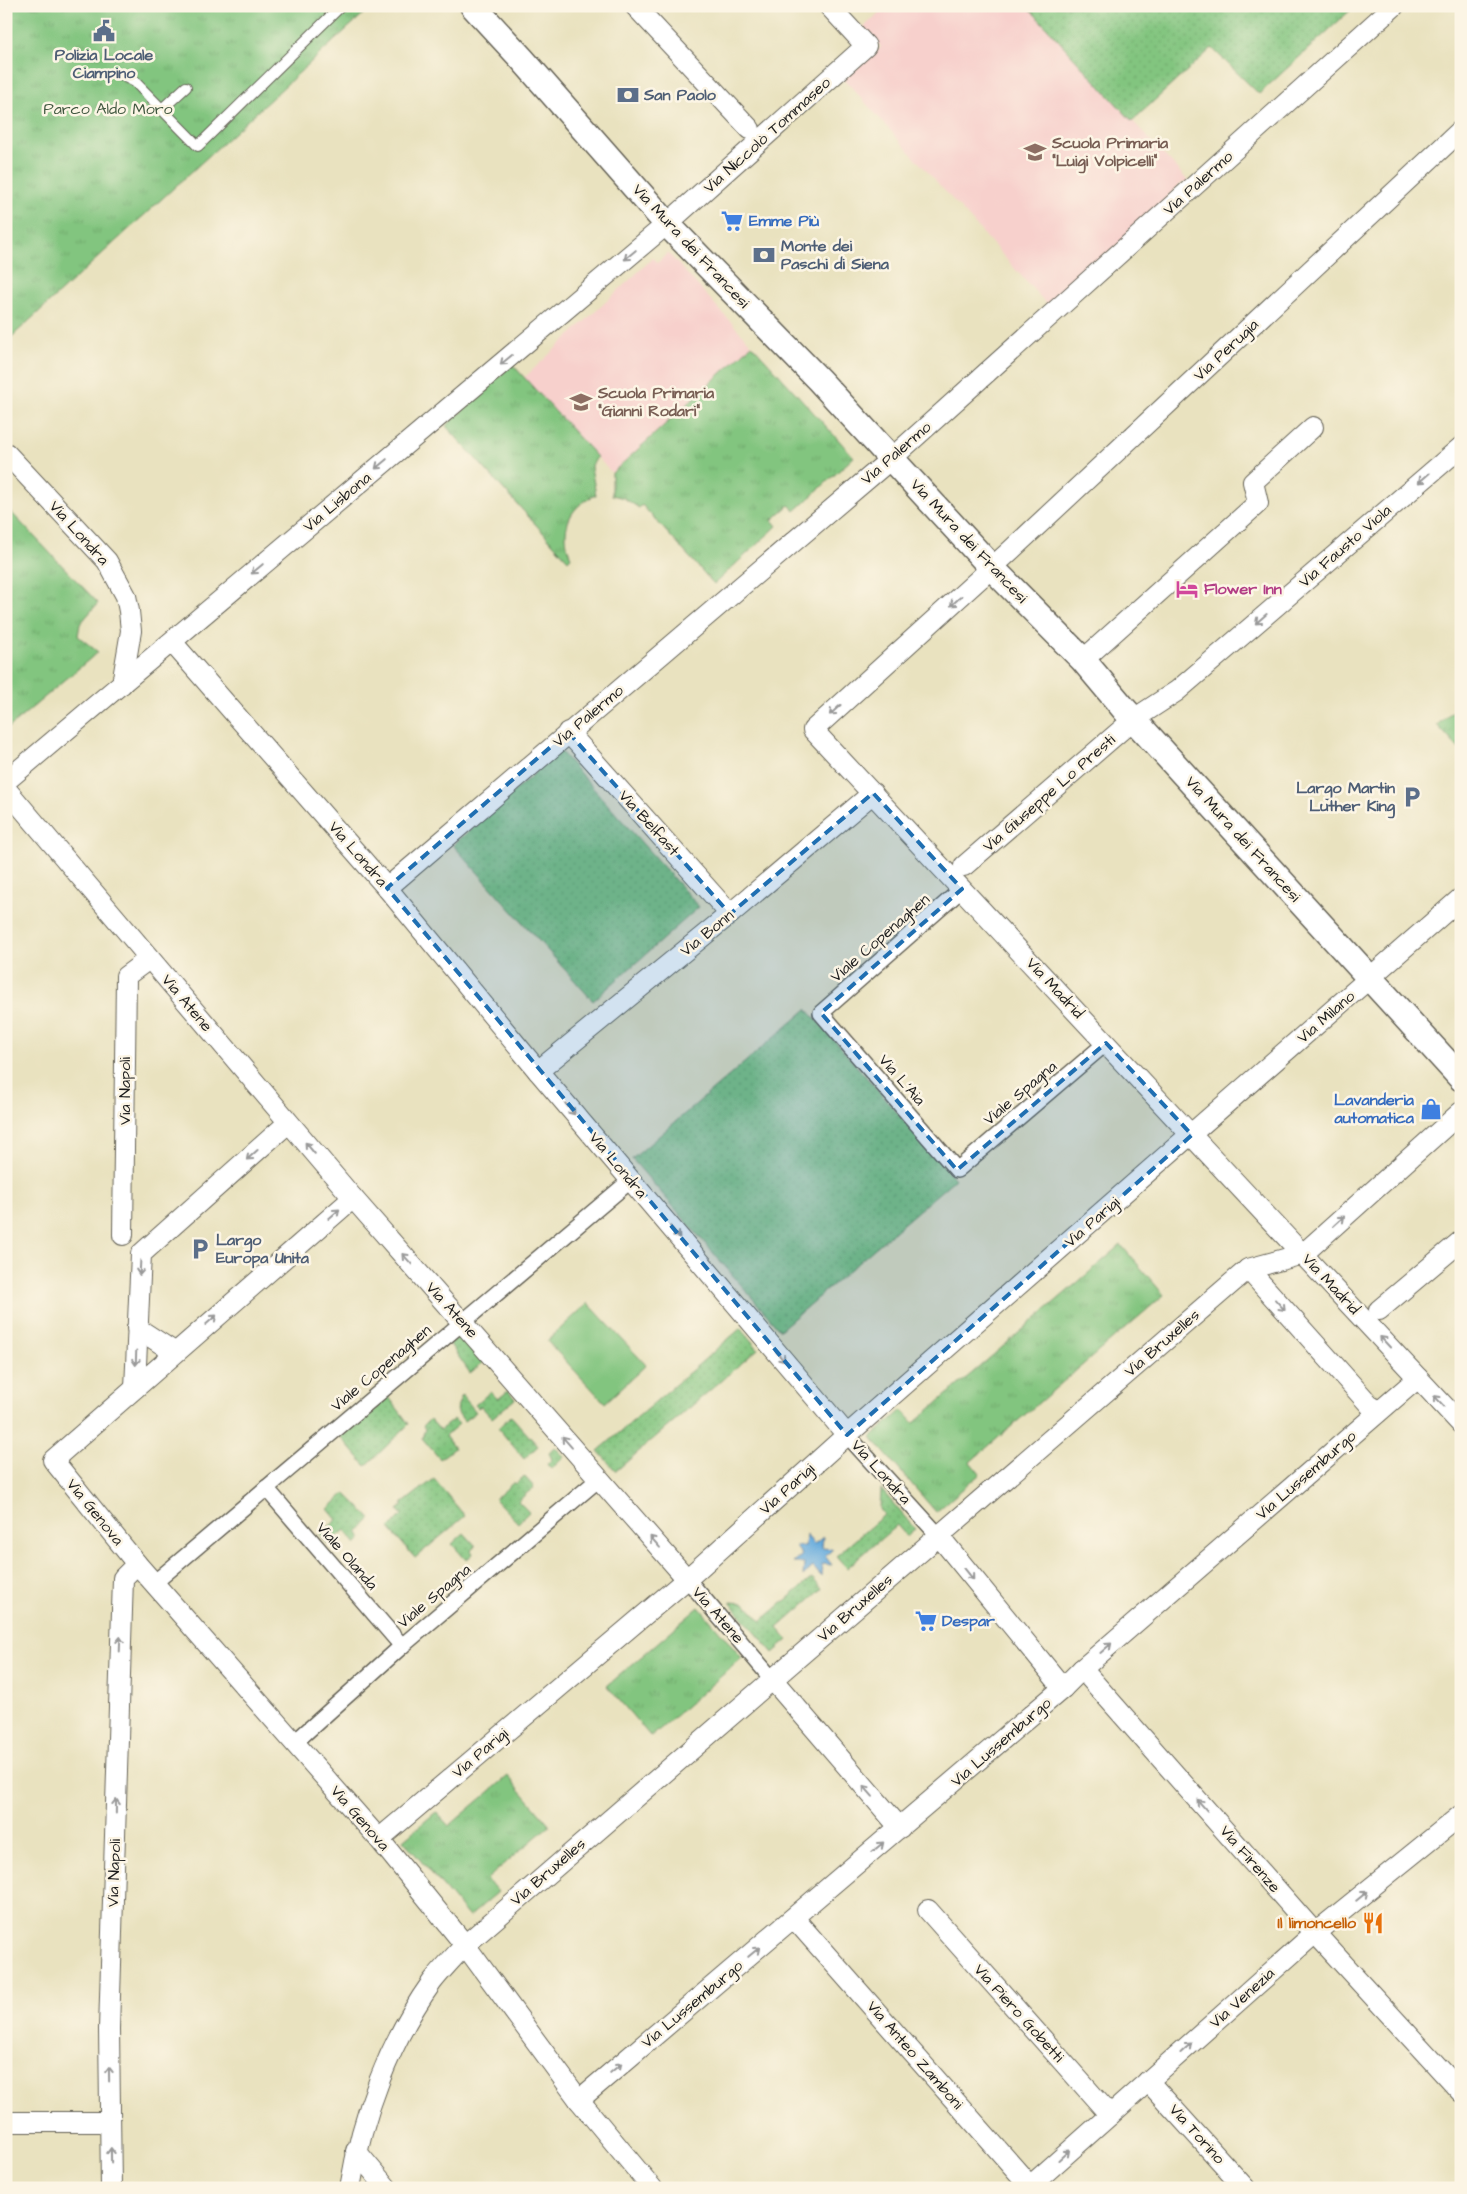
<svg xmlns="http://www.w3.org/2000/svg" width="1467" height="2194" font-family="'Architects Daughter',sans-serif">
<defs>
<pattern id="grass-dots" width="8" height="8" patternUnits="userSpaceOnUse" patternTransform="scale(1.25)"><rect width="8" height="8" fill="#82c57f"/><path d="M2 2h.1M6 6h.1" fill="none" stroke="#70a96d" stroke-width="1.8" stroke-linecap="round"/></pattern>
<pattern id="park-tufts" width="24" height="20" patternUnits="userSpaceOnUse" patternTransform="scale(1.25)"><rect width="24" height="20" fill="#82c57f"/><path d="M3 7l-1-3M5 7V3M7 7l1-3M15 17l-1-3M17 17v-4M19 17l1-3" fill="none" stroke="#70a96d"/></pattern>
</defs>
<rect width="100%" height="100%" fill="#fcf5e5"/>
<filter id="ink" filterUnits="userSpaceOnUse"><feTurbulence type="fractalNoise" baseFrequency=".02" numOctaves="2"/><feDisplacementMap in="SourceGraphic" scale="10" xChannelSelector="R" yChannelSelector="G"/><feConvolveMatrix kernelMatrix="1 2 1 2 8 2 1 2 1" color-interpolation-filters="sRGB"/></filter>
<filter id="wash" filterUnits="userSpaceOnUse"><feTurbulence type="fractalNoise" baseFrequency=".0096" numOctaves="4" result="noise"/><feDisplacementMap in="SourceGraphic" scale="20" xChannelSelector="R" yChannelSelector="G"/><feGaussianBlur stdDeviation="1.12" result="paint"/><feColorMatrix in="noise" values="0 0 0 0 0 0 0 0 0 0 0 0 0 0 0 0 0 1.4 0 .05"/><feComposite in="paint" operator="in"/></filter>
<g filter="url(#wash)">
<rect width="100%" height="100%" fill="#e9e2bf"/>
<g fill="#f7d0cc">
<path d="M886,6H1027L1190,183H1182L1051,309L844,79L881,47L863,28Z"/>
<path d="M668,253L752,345L612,473L597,457L591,467L596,495L584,499L576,507L565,529L566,546L571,557L568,560L446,426L512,364L525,377L653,258L657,263Z"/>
</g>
<g fill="url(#grass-dots)" stroke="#4f704e">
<path d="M1027,6H1355L1259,94L1212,48L1132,121Z"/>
<path d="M560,751L699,907L593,1001L453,845Z"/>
<path d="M807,1009L955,1179L780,1330L632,1159Z"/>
<path d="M741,1328L758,1349L616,1471L598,1451Z"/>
<path d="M456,1333L485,1361L470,1373L447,1340Z"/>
<path d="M508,1391L515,1399L492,1418L481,1406L478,1408L475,1405L490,1392L498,1399Z"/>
<path d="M462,1395L476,1412L464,1421L456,1410Z"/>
<path d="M388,1396L409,1424L366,1466L340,1436L347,1431L345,1428Z"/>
<path d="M511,1416L538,1446L524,1459L498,1428Z"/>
<path d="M430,1419L440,1430L454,1419L459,1424L445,1436L454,1448L440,1459L422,1438L425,1429L423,1426Z"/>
<path d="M555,1447L564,1457L551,1469L547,1464L552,1459L549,1453Z"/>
<path d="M524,1476L534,1487L518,1501L529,1512L518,1523L495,1499L514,1482L516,1484Z"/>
<path d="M434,1479L465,1516L415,1558L389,1528L402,1515L398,1510L404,1505L402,1504Z"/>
<path d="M881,1489L915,1529L907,1537L897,1525L847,1568L836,1556L884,1515L880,1509Z"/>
<path d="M345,1493L371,1519L357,1532L362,1538L356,1544L345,1530L328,1544L320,1534L337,1520L328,1509Z"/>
<path d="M464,1533L476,1546L471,1550L473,1554L466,1560L452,1544Z"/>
<path d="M812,1578L822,1589L778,1628L788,1640L773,1653L730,1602L745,1603L761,1621Z"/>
</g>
<g fill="url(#park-tufts)" stroke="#4f704e">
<path d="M6,6H372L6,342Z"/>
<path d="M752,345L854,457L795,511L789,505L772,520L777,526L714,584L642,505L639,508L624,498L612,495V473Z"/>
<path d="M512,364L597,457L591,467L596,495C569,506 559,530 571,557L568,560L446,426Z"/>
<path d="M6,507L98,603L80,624L78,636L98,652L6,730Z"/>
<path d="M1461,704V751L1437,725Z"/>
<path d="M1121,1245L1164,1295L970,1462L980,1474L936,1512L871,1437L902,1410L914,1423Z"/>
<path d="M699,1607L742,1658L651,1737L607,1686Z"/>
<path d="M508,1776L550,1825L487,1879L498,1892L469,1917L403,1840L436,1812L449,1826Z"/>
</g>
<path fill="#82c57f" stroke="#4f704e" d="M588,1303L646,1365L605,1403L547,1341Z"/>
<path fill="#68acdd" stroke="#42647c" d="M806,1535L814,1544L823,1537L822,1548L833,1549L825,1556L832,1565L822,1564L821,1576L813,1567L803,1576L804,1563H793L802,1555L795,1546L805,1547Z"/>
</g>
<g filter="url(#ink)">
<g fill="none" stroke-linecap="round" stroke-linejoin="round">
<g stroke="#646155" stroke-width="12">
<g id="service">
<path d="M123,76L135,82L198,146L341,6"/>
<path d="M162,109L186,87"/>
</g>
</g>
<g stroke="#646155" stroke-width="18">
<g id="pedestrian">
<path d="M962,889L821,1013L957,1170L1106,1043"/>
<path d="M847,1435L939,1536"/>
<path d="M266,1488L402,1646"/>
<path d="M687,1579L772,1679"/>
<path d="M154,1583L631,1180"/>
<path d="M294,1743L402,1646L600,1478"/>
</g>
</g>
<g stroke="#646155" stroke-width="22">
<g id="minor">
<path d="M635,6L750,129"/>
<path d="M1460,131L1009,552L813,730L1461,1424"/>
<path d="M6,453L107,561L126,596L129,611L131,631L122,684"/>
<path d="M172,642L387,888L538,1071L847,1435"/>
<path d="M1083,660L1258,503L1253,482L1313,427"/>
<path d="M568,732L730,914"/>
<path d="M6,781L667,224L866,46L829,6"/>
<path d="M6,789L353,1198L687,1579"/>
<path d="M964,866L1134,719L1177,691L1461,447"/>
<path d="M387,888L892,458L1394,6"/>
<path d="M538,1071L730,914L873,793"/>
<path d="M353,1198L53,1460L137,1564L379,1839L465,1945L579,2100L652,2188"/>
<path d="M123,1235L126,976L149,959"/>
<path d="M1248,1269L1377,1413"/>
<path d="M1379,1310L1461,1241"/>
<path d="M137,1328L174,1352"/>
<path d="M135,1388L141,1254L288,1123"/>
<path d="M939,1536L1063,1688"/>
<path d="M1082,1669L1315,1933L1461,2092"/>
<path d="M772,1679L900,1828"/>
<path d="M379,1839L687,1579L847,1435L1461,898"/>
<path d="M928,1910L1110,2115"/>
<path d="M800,1925L1030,2186"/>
<path d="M1148,2081L1245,2188"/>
<path d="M579,2100L1063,1688L1082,1669L1418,1378"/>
<path d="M6,2122H110"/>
<path d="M356,2151L387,2188"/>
<path d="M111,2188L109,2029L123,1578L137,1564"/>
<path d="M350,2188C362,2116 389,2042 432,1982C442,1969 454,1957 465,1945L1248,1269L1303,1254L1461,1112"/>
<path d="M1028,2188L1315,1933L1461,1815"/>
</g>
</g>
<g stroke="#646155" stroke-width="28">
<path id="tertiary" d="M473,6L522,59L667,224L819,380L992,568L1083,660L1125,710L1461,1078"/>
</g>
<use href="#service" stroke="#fff" stroke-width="10"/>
<use href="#pedestrian" stroke="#fff" stroke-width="15"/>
<use href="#minor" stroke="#fff" stroke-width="20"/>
<use href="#tertiary" stroke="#fff" stroke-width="25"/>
</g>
<defs><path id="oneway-shaft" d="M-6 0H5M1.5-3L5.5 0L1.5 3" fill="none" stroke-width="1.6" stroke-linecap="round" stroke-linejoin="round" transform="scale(1.25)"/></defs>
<g stroke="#999">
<use href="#oneway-shaft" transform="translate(630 255) rotate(140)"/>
<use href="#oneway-shaft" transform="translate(506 360) rotate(140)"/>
<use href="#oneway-shaft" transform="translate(381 464) rotate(140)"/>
<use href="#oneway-shaft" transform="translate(1424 478) rotate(139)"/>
<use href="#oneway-shaft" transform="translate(257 569) rotate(140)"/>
<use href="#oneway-shaft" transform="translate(956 601) rotate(138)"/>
<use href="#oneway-shaft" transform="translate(1261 619) rotate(139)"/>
<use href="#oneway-shaft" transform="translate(835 710) rotate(138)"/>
<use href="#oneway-shaft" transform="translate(570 1109) rotate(50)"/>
<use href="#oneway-shaft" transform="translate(310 1148) rotate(-130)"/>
<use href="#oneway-shaft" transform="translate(252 1155) rotate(138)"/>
<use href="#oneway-shaft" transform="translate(334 1214) rotate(-41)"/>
<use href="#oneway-shaft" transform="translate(1339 1221) rotate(-42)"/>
<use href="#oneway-shaft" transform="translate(675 1232) rotate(50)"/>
<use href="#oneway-shaft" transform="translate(407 1259) rotate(-132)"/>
<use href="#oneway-shaft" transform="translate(140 1268) rotate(93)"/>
<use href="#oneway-shaft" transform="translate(1280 1305) rotate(48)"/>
<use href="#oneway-shaft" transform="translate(211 1320) rotate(-41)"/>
<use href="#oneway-shaft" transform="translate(1385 1342) rotate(-133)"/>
<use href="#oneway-shaft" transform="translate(780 1356) rotate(50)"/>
<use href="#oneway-shaft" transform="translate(136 1358) rotate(92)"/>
<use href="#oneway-shaft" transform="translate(1439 1401) rotate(-133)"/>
<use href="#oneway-shaft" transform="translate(567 1442) rotate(-131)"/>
<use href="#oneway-shaft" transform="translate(655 1542) rotate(-131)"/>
<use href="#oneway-shaft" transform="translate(969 1574) rotate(51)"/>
<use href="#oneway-shaft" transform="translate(120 1644) rotate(-88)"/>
<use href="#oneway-shaft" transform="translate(1106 1648) rotate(-41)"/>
<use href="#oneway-shaft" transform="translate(868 1791) rotate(-131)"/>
<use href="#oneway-shaft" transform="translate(1202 1805) rotate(-131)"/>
<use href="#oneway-shaft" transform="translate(116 1806) rotate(-89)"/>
<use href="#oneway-shaft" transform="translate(878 1847) rotate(-40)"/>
<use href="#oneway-shaft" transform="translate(1362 1896) rotate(-39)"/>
<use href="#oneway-shaft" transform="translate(754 1952) rotate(-40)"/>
<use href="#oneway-shaft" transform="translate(1186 2048) rotate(-42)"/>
<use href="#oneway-shaft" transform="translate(616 2068) rotate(-40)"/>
<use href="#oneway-shaft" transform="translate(109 2074) rotate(-91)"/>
<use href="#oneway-shaft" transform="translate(111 2155) rotate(-91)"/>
<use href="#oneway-shaft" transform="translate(1064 2155) rotate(-42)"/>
</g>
</g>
<path fill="#1f6fb2" fill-opacity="0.2" stroke="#1f6fb2" stroke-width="4" stroke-dasharray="10 6" stroke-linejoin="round" d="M568,732L730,914L873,793L962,889L821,1013L957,1170L1106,1043L1192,1135L847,1435L387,888Z"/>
<defs>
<g id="civic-bare" transform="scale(1.725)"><path d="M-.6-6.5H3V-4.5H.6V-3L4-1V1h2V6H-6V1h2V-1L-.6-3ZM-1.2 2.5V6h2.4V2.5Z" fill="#5c6f8a" stroke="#fcf5e5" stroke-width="2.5" paint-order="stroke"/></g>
<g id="bank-bare" transform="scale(1.725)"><path d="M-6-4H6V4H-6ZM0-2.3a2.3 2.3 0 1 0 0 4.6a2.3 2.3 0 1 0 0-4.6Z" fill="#5c6f8a" stroke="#fcf5e5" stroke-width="2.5" paint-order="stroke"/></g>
<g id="school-bare" transform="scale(1.725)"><path d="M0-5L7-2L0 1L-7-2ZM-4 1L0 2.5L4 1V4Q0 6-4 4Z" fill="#8d6e63" stroke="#fcf5e5" stroke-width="2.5" paint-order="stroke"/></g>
<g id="supermarket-bare" transform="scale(1.725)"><path d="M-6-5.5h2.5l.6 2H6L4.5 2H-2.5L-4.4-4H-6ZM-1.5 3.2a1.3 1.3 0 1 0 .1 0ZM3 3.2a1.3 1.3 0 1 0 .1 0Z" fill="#3f7fe0" stroke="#fcf5e5" stroke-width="2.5" paint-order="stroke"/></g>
<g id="hotel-bare" transform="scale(1.725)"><path d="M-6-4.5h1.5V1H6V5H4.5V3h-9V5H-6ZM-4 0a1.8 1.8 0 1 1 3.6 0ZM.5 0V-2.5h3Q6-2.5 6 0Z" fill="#d1479c" stroke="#fcf5e5" stroke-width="2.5" paint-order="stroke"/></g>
<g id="parking-bare" transform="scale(1.725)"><path d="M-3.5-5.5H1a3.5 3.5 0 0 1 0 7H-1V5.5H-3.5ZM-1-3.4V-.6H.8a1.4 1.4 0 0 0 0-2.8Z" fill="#5c6f8a" stroke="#fcf5e5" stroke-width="2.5" paint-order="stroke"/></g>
<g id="shop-bare" transform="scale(1.725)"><path d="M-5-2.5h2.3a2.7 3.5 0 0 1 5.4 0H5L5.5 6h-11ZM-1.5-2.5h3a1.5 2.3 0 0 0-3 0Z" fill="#3f7fe0" stroke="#fcf5e5" stroke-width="2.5" paint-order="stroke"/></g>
<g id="restaurant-bare" transform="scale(1.725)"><path d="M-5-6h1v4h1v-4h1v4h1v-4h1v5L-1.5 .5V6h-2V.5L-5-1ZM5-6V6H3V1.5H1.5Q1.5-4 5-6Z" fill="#e8710a" stroke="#fcf5e5" stroke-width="2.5" paint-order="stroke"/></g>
</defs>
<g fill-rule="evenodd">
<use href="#civic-bare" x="104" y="31"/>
<use href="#bank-bare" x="628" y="95"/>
<use href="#school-bare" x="1035" y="152"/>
<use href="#supermarket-bare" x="732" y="221"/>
<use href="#bank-bare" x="764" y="255"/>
<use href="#school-bare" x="581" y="402"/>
<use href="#hotel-bare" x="1187" y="589"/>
<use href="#parking-bare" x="1412" y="797"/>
<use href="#shop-bare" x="1431" y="1109"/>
<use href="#parking-bare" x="200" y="1249"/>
<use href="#supermarket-bare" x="926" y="1621"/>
<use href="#restaurant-bare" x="1373" y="1923"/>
</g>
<g text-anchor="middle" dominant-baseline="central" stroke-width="5" stroke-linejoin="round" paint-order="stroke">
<g font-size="16" font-weight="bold" fill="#4e5e75" stroke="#fcf5e5" text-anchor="start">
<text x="104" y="55" text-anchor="middle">Polizia Locale<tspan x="104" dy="18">Ciampino</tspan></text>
<text x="644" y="95">San Paolo</text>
<text x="781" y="246">Monte dei<tspan x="781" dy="18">Paschi di Siena</tspan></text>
<text x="1395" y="788" text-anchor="end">Largo Martin<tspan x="1395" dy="18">Luther King</tspan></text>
<text x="216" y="1240">Largo<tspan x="216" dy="18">Europa Unita</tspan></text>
</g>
<g font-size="16" fill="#40573f" stroke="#fcf5e5">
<text x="108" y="109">Parco Aldo Moro</text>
</g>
<g font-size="16" fill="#1c1c1c" stroke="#fcf5e5">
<text transform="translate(767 135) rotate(-42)">Via Niccolò Tommaseo</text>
<text transform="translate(1198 183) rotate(-42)">Via Palermo</text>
<text transform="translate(691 246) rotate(47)">Via Mura dei Francesi</text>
<text transform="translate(1226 350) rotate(-43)">Via Perugia</text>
<text transform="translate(896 453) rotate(-41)">Via Palermo</text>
<text transform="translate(337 502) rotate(-40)">Via Lisbona</text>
<text transform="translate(79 533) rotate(48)">Via Londra</text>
<text transform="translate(969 541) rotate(47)">Via Mura dei Francesi</text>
<text transform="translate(1345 546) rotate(-41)">Via Fausto Viola</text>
<text transform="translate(588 716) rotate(-40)">Via Palermo</text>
<text transform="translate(1049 793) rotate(-41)">Via Giuseppe Lo Presti</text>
<text transform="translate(649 823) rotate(48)">Via Belfast</text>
<text transform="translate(1243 839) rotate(48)">Via Mura dei Francesi</text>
<text transform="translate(358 854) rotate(49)">Via Londra</text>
<text transform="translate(707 933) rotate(-39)">Via Bonn</text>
<text transform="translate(880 938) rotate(-41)">Viale Copenaghen</text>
<text transform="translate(1055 988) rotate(47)">Via Madrid</text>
<text transform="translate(187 1003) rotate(50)">Via Atene</text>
<text transform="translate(1326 1017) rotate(-41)">Via Milano</text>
<text transform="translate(902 1080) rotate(49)">Via L'Aia</text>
<text transform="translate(125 1091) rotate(-90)">Via Napoli</text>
<text transform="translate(1020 1093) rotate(-40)">Viale Spagna</text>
<text transform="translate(618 1165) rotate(50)">Via Londra</text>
<text transform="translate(1092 1222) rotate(-41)">Via Parigi</text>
<text transform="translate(1331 1284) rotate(47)">Via Madrid</text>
<text transform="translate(452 1310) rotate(48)">Via Atene</text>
<text transform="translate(1162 1343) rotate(-41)">Via Bruxelles</text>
<text transform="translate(381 1368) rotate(-40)">Viale Copenaghen</text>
<text transform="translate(881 1472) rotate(48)">Via Londra</text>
<text transform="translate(1306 1475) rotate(-41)">Via Lussemburgo</text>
<text transform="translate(787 1489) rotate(-42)">Via Parigi</text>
<text transform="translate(95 1512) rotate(51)">Via Genova</text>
<text transform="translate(347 1556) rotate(49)">Viale Olanda</text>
<text transform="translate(434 1596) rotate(-40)">Viale Spagna</text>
<text transform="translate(855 1608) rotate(-41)">Via Bruxelles</text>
<text transform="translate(718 1615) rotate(49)">Via Atene</text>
<text transform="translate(1001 1742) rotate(-41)">Via Lussemburgo</text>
<text transform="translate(480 1753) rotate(-40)">Via Parigi</text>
<text transform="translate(360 1818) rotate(49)">Via Genova</text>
<text transform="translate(1250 1859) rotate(49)">Via Firenze</text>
<text transform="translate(548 1872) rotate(-41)">Via Bruxelles</text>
<text transform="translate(114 1873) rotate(-88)">Via Napoli</text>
<text transform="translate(1242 1998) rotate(-42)">Via Venezia</text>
<text transform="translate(692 2004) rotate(-40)">Via Lussemburgo</text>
<text transform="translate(1019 2013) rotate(48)">Via Piero Gobetti</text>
<text transform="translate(915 2055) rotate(49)">Via Anteo Zamboni</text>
<text transform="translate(1197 2134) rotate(48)">Via Torino</text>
</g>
<g font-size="16" font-weight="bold" fill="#785e54" stroke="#fcf5e5" text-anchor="start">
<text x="1052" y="143">Scuola Primaria<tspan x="1052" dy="18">"Luigi Volpicelli"</tspan></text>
<text x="598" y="393">Scuola Primaria<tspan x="598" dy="18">"Gianni Rodari"</tspan></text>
</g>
<g font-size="16" font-weight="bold" fill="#366cbe" stroke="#fcf5e5" text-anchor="start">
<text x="749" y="221">Emme Più</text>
<text x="1414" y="1100" text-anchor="end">Lavanderia<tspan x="1414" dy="18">automatica</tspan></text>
<text x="942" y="1621">Despar</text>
</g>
<g font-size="16" font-weight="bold" fill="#b23c85" stroke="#fcf5e5" text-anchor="start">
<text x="1204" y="589">Flower Inn</text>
</g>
<g font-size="16" font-weight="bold" fill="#c56008" stroke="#fcf5e5" text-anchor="end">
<text x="1356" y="1923">Il limoncello</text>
</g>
</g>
<rect width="1467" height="2194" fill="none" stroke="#fcf5e5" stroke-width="25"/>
</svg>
